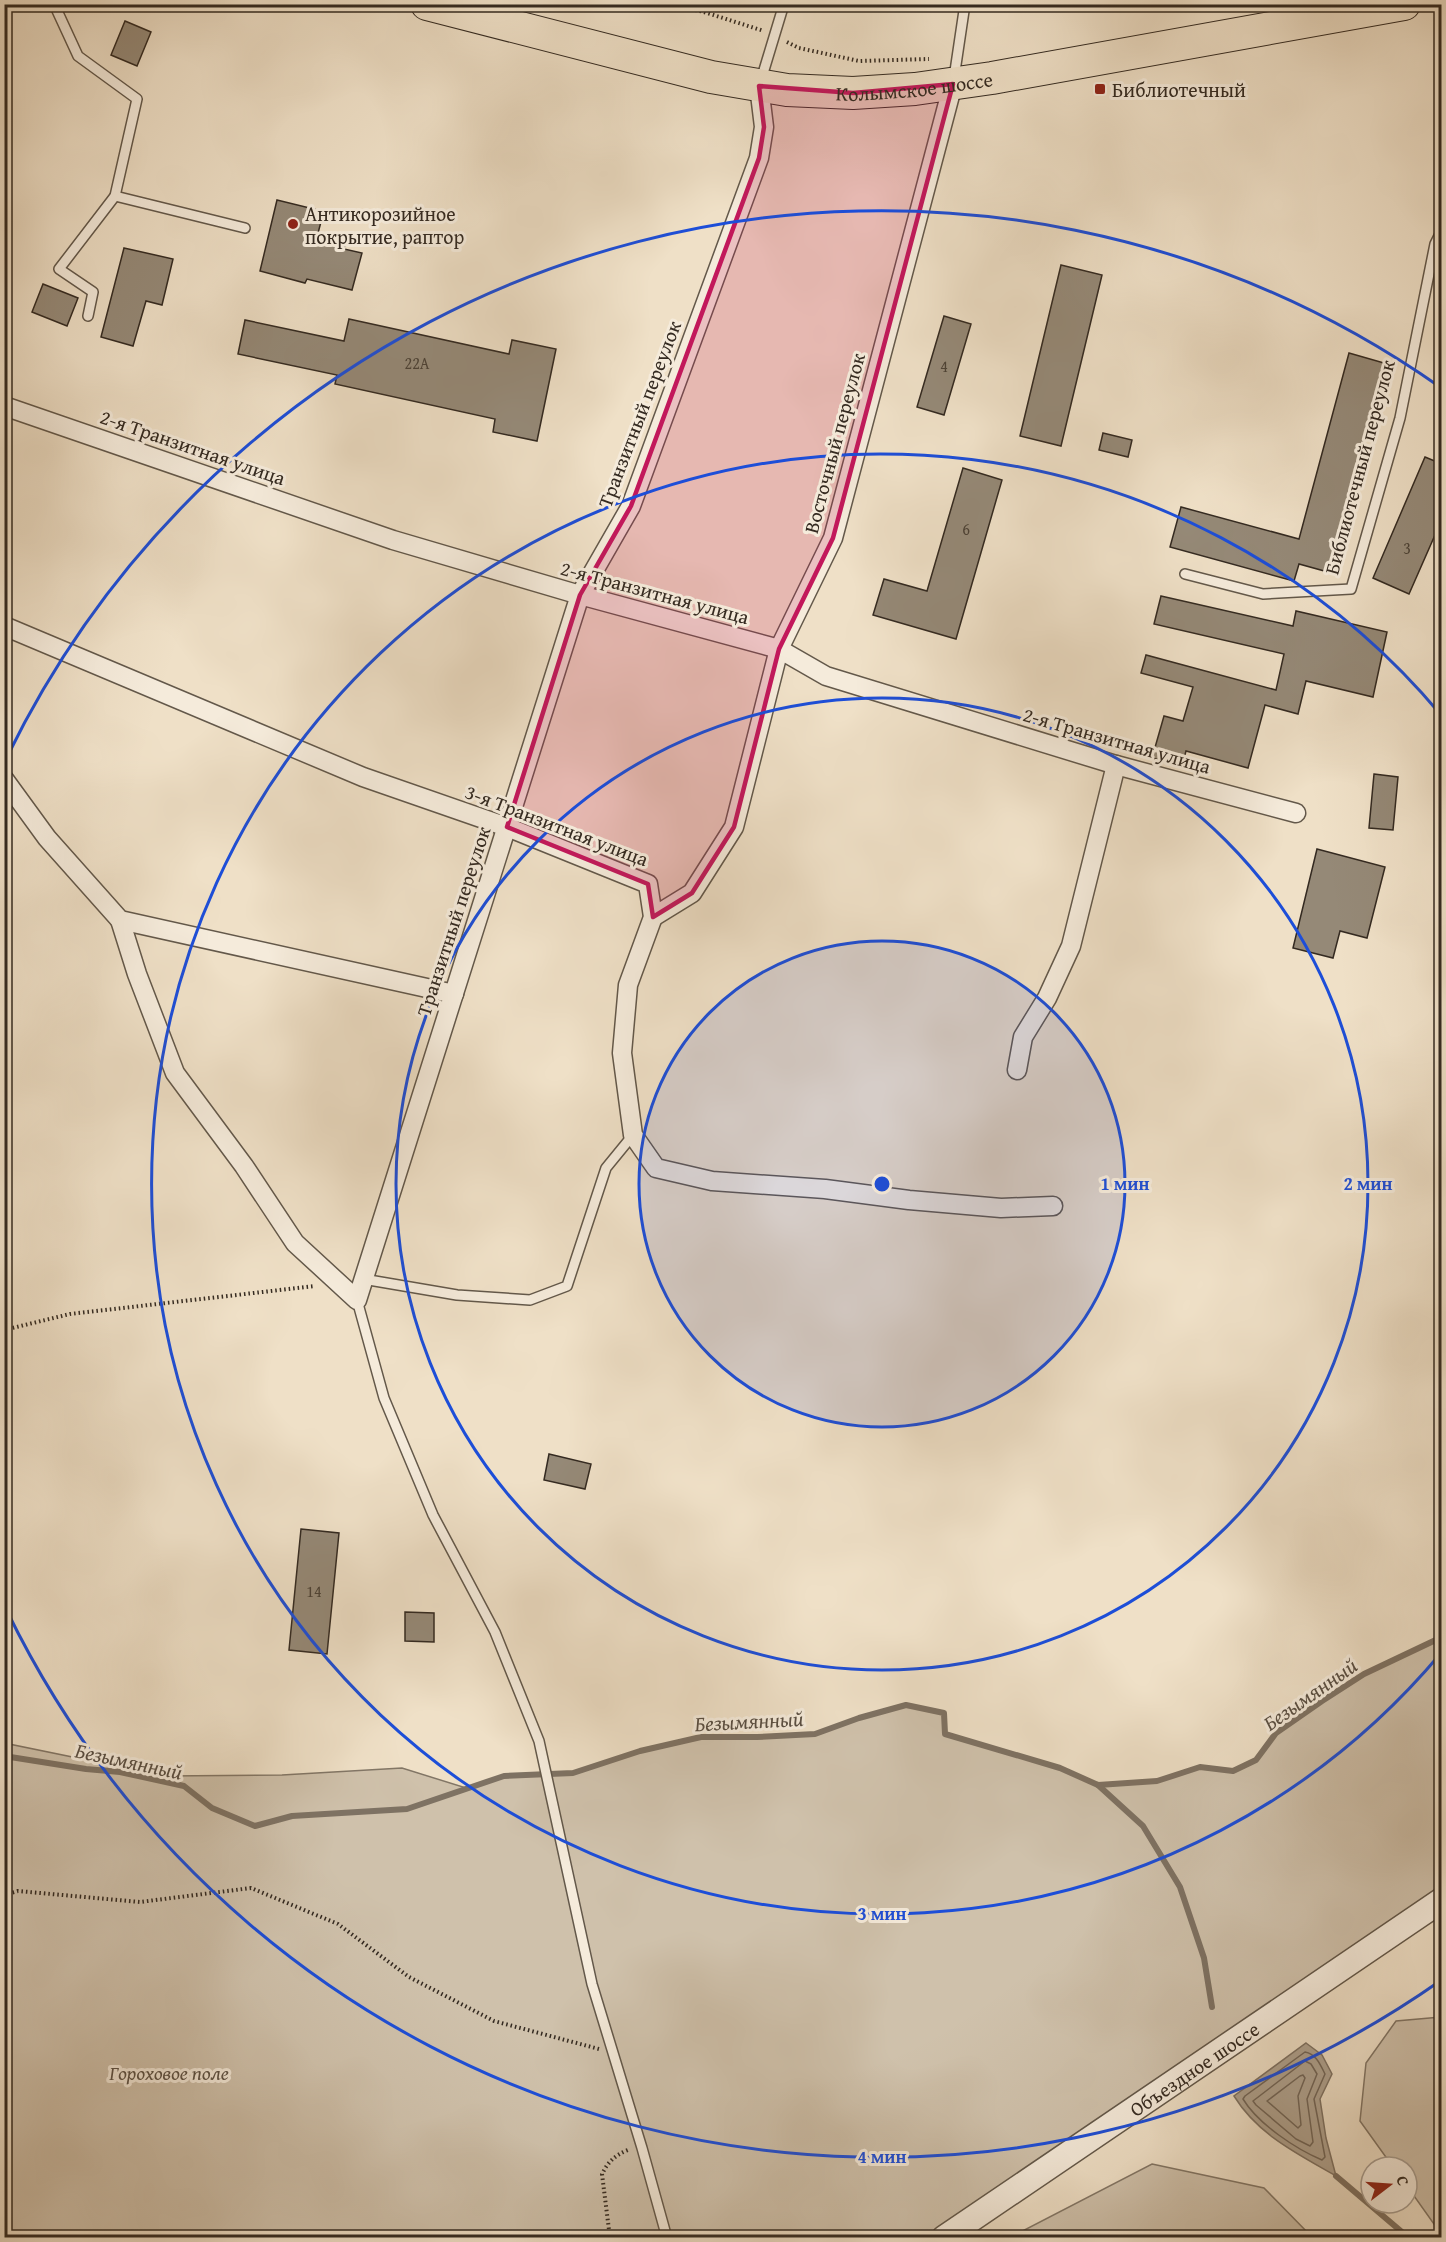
<svg xmlns="http://www.w3.org/2000/svg" width="1446" height="2242" font-family="'Gentium Book Plus',serif">
<rect width="100%" height="100%" fill="#efe0c7"/>
<filter id="stains"><feTurbulence type="fractalNoise" baseFrequency=".00333" numOctaves="4"/><feColorMatrix values="0 0 0 0 .2 0 0 0 0 .09 0 0 0 0 .02 0 0 0 .5 -.17"/></filter>
<radialGradient id="worn" r=".72"><stop offset=".6" stop-color="#630" stop-opacity="0"/><stop offset="1" stop-color="#630" stop-opacity=".3"/></radialGradient>
<g fill="#cfc1ab" stroke="#827666" stroke-width="1.5">
<path d="M1441,1637V1900L944,2237H5L4,1743L165,1776L282,1775L402,1768L466,1788L504,1776L573,1773L640,1751L701,1737H757L815,1734L859,1718L906,1705L944,1713L945,1734L1060,1768L1098,1785L1157,1781L1200,1767L1233,1771L1256,1760L1276,1733L1322,1701L1364,1674Z"/>
<path d="M1441,2017H1442L1441,2234L1407,2186V2167H1393L1360,2121L1366,2063L1396,2021Z"/>
<path d="M1152,2164L1264,2188L1312,2237H1011Z"/>
</g>
<path fill="#afa28f" stroke="#7e7263" stroke-width="1.5" d="M1306,2043L1322,2055L1332,2074L1320,2099L1326,2138L1336,2176C1298,2154 1258,2135 1234,2096Z"/>
<g fill="none" stroke-linecap="round" stroke-linejoin="round">
<g stroke="#726658" stroke-width="1.5">
<path d="M1305,2052C1316,2054 1320,2064 1325,2074L1314,2099L1325,2157L1322,2160C1296,2149 1258,2124 1243,2099L1245,2096Z"/>
<path d="M1305,2061L1311,2064L1317,2074L1307,2099L1313,2142L1310,2146L1296,2139L1256,2105L1253,2101Z"/>
<path d="M1300,2076L1303,2075L1305,2078L1298,2096L1301,2125L1298,2128L1267,2101Z"/>
</g>
<g stroke="#7e7263" stroke-width="6">
<path d="M4,1756L86,1769L120,1772L184,1786L212,1808L255,1826L292,1816L407,1809L504,1776L573,1773L640,1751L701,1737H757L815,1734L859,1718L906,1705L944,1713L945,1734L1060,1768L1098,1785L1157,1781L1200,1767L1233,1771L1256,1760L1276,1733L1322,1701L1364,1674L1442,1637"/>
<path d="M1098,1785L1143,1826L1180,1887L1204,1958L1212,2007"/>
<path d="M1336,2176L1409,2238"/>
</g>
</g>
<g fill="#958977" stroke="#342a21" stroke-width="1.5">
<path d="M125,21L151,32L137,66L111,55Z"/>
<path d="M277,200L318,210L317,216L322,218L317,237L345,244L344,249L362,253L352,290L307,279L305,283L260,271Z"/>
<path d="M124,248L173,259L162,305L146,301L133,346L101,337Z"/>
<path d="M1061,265L1102,275L1061,446L1020,436Z"/>
<path d="M43,284L78,298L67,326L32,312Z"/>
<path d="M944,316L971,324L944,415L917,407Z"/>
<path d="M349,319L509,354L512,340L556,349L537,441L493,432L495,419L335,384L337,375L238,354L245,320L344,341Z"/>
<path d="M1349,353L1384,363L1328,572L1299,564L1294,581L1170,547L1181,507L1299,539Z"/>
<path d="M1103,433L1132,440L1128,457L1099,450Z"/>
<path d="M1425,457L1442,464V519L1409,594L1373,578Z"/>
<path d="M963,468L1002,480L956,639L873,615L884,579L927,591Z"/>
<path d="M1161,596L1293,626L1296,611L1387,632L1373,697L1306,681L1298,714L1265,705L1248,768L1186,751L1182,766L1152,758L1164,716L1183,721L1193,687L1141,673L1146,655L1276,690L1284,654L1154,624Z"/>
<path d="M1374,774L1398,777L1393,830L1369,828Z"/>
<path d="M1317,849L1385,867L1367,938L1340,931L1333,958L1293,948Z"/>
<path d="M549,1454L591,1464L585,1489L544,1480Z"/>
<path d="M301,1529L339,1533L327,1654L289,1650Z"/>
<path d="M405,1612L434,1613V1642L405,1641Z"/>
</g>
<g fill="none" stroke-linecap="round" stroke-linejoin="round">
<g stroke="#63584a" stroke-width="12">
<g id="service">
<path d="M54,4L78,56L137,99L115,196L59,269L93,292L88,316"/>
<path d="M954,78L965,4"/>
<path d="M761,80L784,4"/>
<path d="M115,196L245,228"/>
<path d="M1185,574L1263,594L1351,589L1400,418L1435,244L1442,230"/>
<path d="M363,1279L457,1295L530,1300L567,1286L606,1168L633,1135"/>
<path d="M357,1300L384,1398L433,1515L495,1632L539,1741L592,1984L642,2148L667,2238"/>
</g>
</g>
<g stroke="#63584a" stroke-width="21">
<g id="minor">
<path d="M4,406L393,540L580,595L779,649L826,676L1116,765L1296,813"/>
<path d="M4,626L363,777L507,827L648,884L653,917L628,985L622,1053L633,1135L656,1168L712,1181L825,1189L909,1200L1001,1208L1053,1206"/>
<path d="M4,779L47,838L120,920L454,994"/>
<path d="M653,917L692,893L734,827L779,649L833,538L953,84"/>
<path d="M120,920L137,974L175,1073L244,1166L295,1243L357,1300L580,595L631,506L759,158L764,127L759,86"/>
<path d="M1017,1070L1023,1037L1047,998L1071,946L1116,765"/>
</g>
</g>
<g stroke="#63584a" stroke-width="27">
<g id="tertiary">
<path id="s1" d="M944,2238L1442,1900"/>
</g>
</g>
<g stroke="#342a21" stroke-width="34">
<g id="trunk">
<path id="s2" d="M427,4L711,77L787,90L853,93L915,89L992,78L1404,4"/>
</g>
</g>
<g stroke="#342a21" stroke-width="4" stroke-dasharray="1.5 3" stroke-linecap="butt">
<path d="M669,4L704,12L764,31"/>
<path d="M787,42L799,48L859,61L929,59"/>
<path d="M4,1330L70,1314L315,1286"/>
<path d="M4,1895L18,1891L140,1902L251,1888L338,1924L409,1977L494,2021L599,2049"/>
<path d="M610,2238L602,2174C608,2162 615,2155 628,2150"/>
</g>
<use href="#service" stroke="#f5ebdb" stroke-width="9"/>
<use href="#minor" stroke="#f5ebdb" stroke-width="18"/>
<use href="#tertiary" stroke="#f5ebdb" stroke-width="24"/>
<use href="#trunk" stroke="#efe0c7" stroke-width="32"/>
</g>
<path fill="#c2185b" fill-opacity="0.2" stroke="#c2185b" stroke-width="4.5" stroke-linejoin="round" d="M953,84L833,538L779,649L734,827L692,893L653,917L648,884L507,827L580,595L631,506L759,158L764,127L759,86L853,93Z"/>
<circle cx="882" cy="1184" r="243" fill="#1d4ed8" fill-opacity=".12"/>
<g fill="none" stroke="#1d4ed8" stroke-width="3">
<circle cx="882" cy="1184" r="243"/>
<circle cx="882" cy="1184" r="486"/>
<path d="M1441 1653A730 730 0 1 1 1441 715"/>
<path d="M1440 1981A973 973 0 0 1 7 1611M7 757A973 973 0 0 1 1440 387"/>
</g>
<g fill="#8f2418" stroke="#f5ebdb" stroke-width="2">
<rect x="1094" y="83" width="12" height="12" rx="3"/>
<circle cx="293" cy="224" r="6"/>
</g>
<g text-anchor="middle" dominant-baseline="central" stroke-width="6" stroke-linejoin="round" paint-order="stroke">
<g font-size="16" fill="#4c4236">
<text x="417" y="363">22А</text>
<text x="944" y="366">4</text>
<text x="966" y="529">6</text>
<text x="1407" y="548">3</text>
<text x="314" y="1591">14</text>
</g>
<g font-size="20" fill="#342a21" stroke="#f5ebdb">
<text stroke="none"><textPath href="#s2" startOffset="498">Колымское шоссе</textPath></text>
<text transform="translate(639 414) rotate(-69)">Транзитный переулок</text>
<text transform="translate(834 443) rotate(-75)">Восточный переулок</text>
<text transform="translate(193 447) rotate(19)">2-я Транзитная улица</text>
<text transform="translate(1359 467) rotate(-75)">Библиотечный переулок</text>
<text transform="translate(655 592) rotate(15)">2-я Транзитная улица</text>
<text transform="translate(1117 740) rotate(16)">2-я Транзитная улица</text>
<text transform="translate(557 825) rotate(21)">3-я Транзитная улица</text>
<text transform="translate(453 921) rotate(-72)">Транзитный переулок</text>
<text stroke="none"><textPath href="#s1" startOffset="302">Объездное шоссе</textPath></text>
</g>
<g font-size="20" fill="#342a21" stroke="#f5ebdb" text-anchor="start">
<text x="1112" y="89">Библиотечный</text>
<text x="305" y="213">Антикорозийное<tspan x="305" dy="23">покрытие, раптор</tspan></text>
</g>
<g font-size="20" font-style="italic" fill="#5b5044" stroke="#f5ebdb">
<text x="169" y="2072">Гороховое поле</text>
</g>
<g font-size="21" font-style="italic" fill="#594e42" stroke="#f5ebdb">
<text transform="translate(1310 1694) rotate(-35)">Безымянный</text>
<text transform="translate(749 1721) rotate(-3)">Безымянный</text>
<text transform="translate(129 1761) rotate(12)">Безымянный</text>
</g>
</g>
<circle cx="882" cy="1184" r="9" fill="#1d4ed8" stroke="#f5ebdb" stroke-width="3"/>
<g font-size="18" text-anchor="middle" font-weight="bold" fill="#1d4ed8" stroke="#f5ebdb" stroke-width="6" stroke-linejoin="round" paint-order="stroke">
<text x="1125" y="1190">1 мин</text>
<text x="1368" y="1190">2 мин</text>
<text x="882" y="1920">3 мин</text>
<text x="882" y="2163">4 мин</text>
</g>
<rect width="1446" height="2242" fill="none" stroke="#efe0c7" stroke-width="24"/>
<rect x="6" y="6" width="1434" height="2230" fill="none" stroke="#342a21" stroke-width="3"/>
<rect x="12" y="12" width="1422" height="2218" fill="none" stroke="#342a21" stroke-width="1.5"/>
<g transform="translate(1389 2185) rotate(73)"><circle r="28" fill="#f5ebdb" stroke="#a89e91" stroke-width="1.5"/>
<path d="M0-4.5L10 22L0 15L-10 22Z" fill="#8f2418"/>
<text y="-9" font-size="16" font-weight="bold" text-anchor="middle" fill="#342a21">С</text>
</g>
<rect width="100%" height="100%" filter="url(#stains)"/>
<rect width="100%" height="100%" fill="url(#worn)"/>
</svg>
